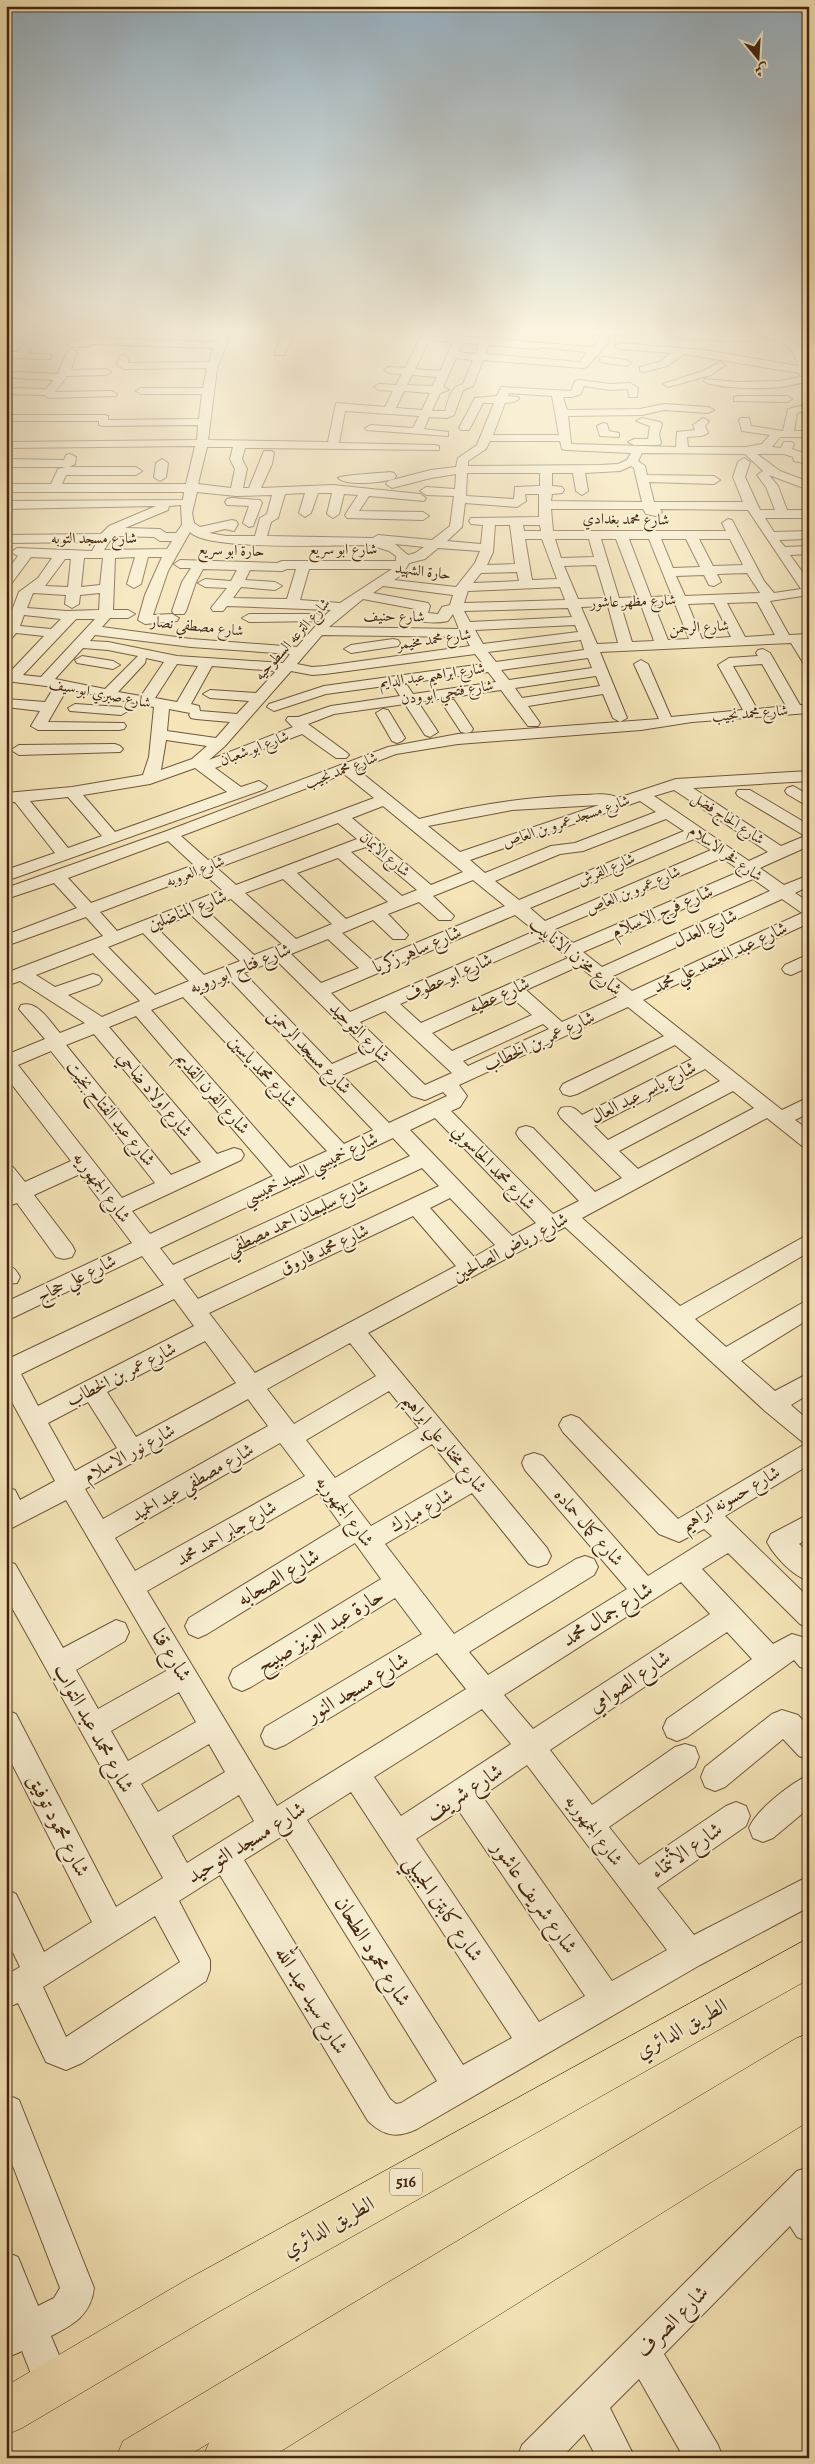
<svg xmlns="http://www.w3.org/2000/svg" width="815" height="2464" font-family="Alegreya,Amiri,serif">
<rect width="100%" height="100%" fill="#f5e5b8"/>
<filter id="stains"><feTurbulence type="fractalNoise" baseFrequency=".004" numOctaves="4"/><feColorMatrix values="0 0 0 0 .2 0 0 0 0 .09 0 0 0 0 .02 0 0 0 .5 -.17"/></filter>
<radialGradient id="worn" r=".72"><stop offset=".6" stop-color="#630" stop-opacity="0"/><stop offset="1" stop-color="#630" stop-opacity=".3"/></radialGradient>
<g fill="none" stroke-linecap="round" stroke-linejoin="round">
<g stroke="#70563a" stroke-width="2">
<g id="minor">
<path d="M35,330H45L28,353L51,355V359L6,358V352H17L27,341L6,339V333L31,335Z"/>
<path d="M222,330H232L217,369L208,440L328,442L336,403L385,407L393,391L379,390L374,387L379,384L396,385L402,374L389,373L384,370L389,367L405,368L424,330H434L432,334L592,347L599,340L600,335L569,333L564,330H698L693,333L610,335L608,343L587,367L583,368L483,360L473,386L463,390L454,415L447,418L429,417L424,429L448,432V436L367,430L365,428L371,425L413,428L419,416L345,411L339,443L435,445L439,446V450L245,448L242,459L247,469L243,488H249L264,451H272L274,453L272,464L261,488L333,485L420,494L426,498L424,501L369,496L359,511L423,512L429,516L423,520L347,518L345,515L358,495L344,494L339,514L333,518L327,514L332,493H318L311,513L305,517L299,513L305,493L285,494L278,518L271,522L267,536L373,538L378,535L432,540L450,526L454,496L426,495L420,491L426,487L455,489L456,474L431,478L392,488L386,484L388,481L431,470L456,467L458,458L477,445L494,403H483L469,430H461L459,428L475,398L497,396L501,387L571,391L575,381L579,380L610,384L630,383L638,388L637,397H629L628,389L610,390L584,386L581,394L572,397H563L567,410L640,409L664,404L708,407L714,410L708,413L664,410L642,415L568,416L571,444L676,447L677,432L695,430L693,425L703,418L709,421L705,426L708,433L702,436L687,437L688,447H746L762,444L770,435L742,431L739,420L741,418H749L751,426L783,431L788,409L809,404V410L797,413L794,431H809V437H780L772,447L781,448L784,442H792L794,444L792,449L803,453L804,457H809V464L794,461L793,457L784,454H757L780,471L809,482V490L769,475L778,486L787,510H809V518H765L774,532L809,531V539L779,540L785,547L809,546V554L790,555L809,581V595L770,601L789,635L809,634V642H804L809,650V665L804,664L791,643L600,652L627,718L620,722L613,718L603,694L528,706L540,723L538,726H528L501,690L418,702L438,732L430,737L425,735L405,704L334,714L308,724L346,752L349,755L346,758H336L302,734L215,768L241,787L259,781L267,786L265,789L6,881V870L55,853L15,802L6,803V793L72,787L143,775L149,757L154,707L67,689L48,722L124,723L126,726L124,729L119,730H38L31,726L40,711L6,707V699L45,702L54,687L6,681V673H9L44,636L16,633L11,639L6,640V626L19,592L38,578L52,558L31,557L11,584L6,585V572L18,556L11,552L17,548L92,551L97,542L6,543V535L101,534L109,526L156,506L6,509V501L183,500L184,492H6V484H51L58,469L66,467H6V459L64,460L66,455L70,454L76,457L75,464L69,467H136L142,471L136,475H66L62,484H186L195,446L6,448V442L197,440L198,425L103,426L99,425V421H6V415H104L108,416V420L199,419L202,394H141L136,391L141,388H203L207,368L124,369L117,365L120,356L124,355L129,358L128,363L209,362L213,348L92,344C86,349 70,348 64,343C69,339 82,340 89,338L216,342ZM429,340L453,342L440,371L415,369ZM463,343L479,344L475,354L458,352ZM489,345L537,349L541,347L587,352L580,362L485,354ZM456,358L473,360L463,384C450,387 449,399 445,411H432L440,393L449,390L443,387ZM412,375L437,377L432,386L407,385ZM404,391L430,393L422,410L396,408ZM509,393L552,396L559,435H493L505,403L514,402L519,399L518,397L508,396ZM490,441H560L562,449L566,450L631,453L627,460L618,464L600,465L468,466V461L486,449ZM207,447H233L230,459L235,469L231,488L198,484ZM642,453L745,454L763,471L757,475L766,487L775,510H760L745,477L750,462L744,458L738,462L733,477L743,502H654L649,482L714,484L720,480L714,476L647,475L645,466L638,461ZM631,466L634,468L642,502L551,501L552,494L562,493L564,490L562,487L552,486V473H573L576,491L582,495L588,491L585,473L620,471ZM467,473H540V486L515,487L514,499L466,496ZM197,492L236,496L272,495L267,514L260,518L255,536H226L209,533L225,529L234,531L238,524L236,521L232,520L200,527L194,523L192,513ZM525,494H539V517L471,518L469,521L471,524L483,525L481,544L447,541L462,527L465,503L517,507L526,501ZM181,505L182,525L176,533H166L160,529L125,528L168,510L169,506ZM551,509H643L646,514L656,516L662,512L660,509L748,510L801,589L774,593L764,581L732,520L728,519L722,523L726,531H553ZM495,525H510L515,564L487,565L493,552ZM523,525H540L541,531H524ZM190,532C206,551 339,545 370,545L389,551L396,556V561H282L277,563L180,560L174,564L180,568H191L182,582L172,611L174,614H184L186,611L196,582L203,569L237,570L231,581L205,579L198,583L205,587L227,588L211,608L213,611H223L227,606L331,610L323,617L317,614H249L242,618L249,622L320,621L297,647L191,639L102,627L110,618H128L135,614L128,610H113L115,558L135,557L127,584L134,588L141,584L148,557H162L145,595L138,620L145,624L177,621L179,618L172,614L153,615L168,571ZM113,536L154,537L160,541H172L167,549L104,550ZM525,539H542L557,579L532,580ZM555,539H589L594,557L561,558ZM601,539H616L638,597L619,598ZM629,539H649L672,596L651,597ZM661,539H686L700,567L673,568ZM699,539H730L743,565L713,566ZM395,544L424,547L415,553L408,555ZM438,548L480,551L475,563L456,587L394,580L403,574L409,563L425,559ZM84,558H103L100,585L81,587ZM65,559H71L68,587L45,586ZM596,565L606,598L578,599L564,566ZM287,569H296L287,599L233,598L241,587L275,590L282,586L275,582L245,580L250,570L282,571ZM309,569H392L340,603L300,600ZM517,572L519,581L473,583L481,573ZM747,573L760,593L685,596L676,576L704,575L709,585L714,586L721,582L717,574ZM383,586L453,595L450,605L442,607L438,614L428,613L430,606L428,603L373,593ZM560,587L565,600L464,603L468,591ZM33,593L66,595L65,604L72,608L79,604L80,595L100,593L99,610L67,611L27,608ZM363,599L416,609L413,617C420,624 439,623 448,621L453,614L459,629L329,627ZM757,602L775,635L745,637L727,603ZM714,603L731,637L702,639L688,604ZM675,604L689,639L668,640L654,605ZM641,605L654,641L632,642L621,606ZM608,606L618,643L597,644L581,607ZM568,608L572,617L470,622L464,611ZM24,615L61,619L51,629L20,626ZM76,619H95L41,677L23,675ZM575,625L578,632L483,644L475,630ZM95,635L191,647L290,654L283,663L177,656L108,642L90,641ZM322,635L465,637L470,646L325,666L312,667L297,664ZM581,640L584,650L496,662L488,652ZM83,648L108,650L138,656L105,689L55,679ZM475,654L483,664L324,686L269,704L267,707L274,711L326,694L488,672L496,682L413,694L407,685H397L395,688L400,696L331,706L298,717H288L286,720L293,727L209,760L225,746L291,671L312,675L325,674ZM146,658L164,662L141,696L118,692L145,663ZM588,658L592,668L509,680L501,670ZM177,664L198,666L177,702L155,698ZM212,666L276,671L256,693L210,690L203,694L210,698L249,701L237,714L200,711L199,706L191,704ZM596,676L600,686L522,698L515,688ZM169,709L190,713L189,715L191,718L196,719L230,722L216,738L167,731ZM166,740L207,746L192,759L161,770ZM195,768L227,792L115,832L83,795L150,784ZM68,797L102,836L68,848L30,801Z"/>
<path d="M285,330H295L284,355H276L275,353Z"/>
<path d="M754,330C776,330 803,339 808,363C810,369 809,377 809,383C800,382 790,386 781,387C768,389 712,389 704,381L705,379L738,382L779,381L801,377L799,373L684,354L667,366L644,372L640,371V367L659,362L672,353L620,349L615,346L620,343L703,350L798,366C794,339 770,343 754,330Z"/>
<path d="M684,334L755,335L760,338L755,341L680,339L679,337Z"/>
<path d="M72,349L77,352L71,370L106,369L111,372L106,375L67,376L55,392L112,391L117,394L116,396L49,398L44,395L6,394V388L46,389L53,380L15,378L10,375L15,372L58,374L67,352Z"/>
<path d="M604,357L626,360L631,363L626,366L600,362V358Z"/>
<path d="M720,362L725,365L711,375L668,387L663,384L703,371Z"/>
<path d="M738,396H787L792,399L787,402L734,401V397Z"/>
<path d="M642,418L660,422L662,424L659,434L661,443L659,445H634L628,442L634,439H648L650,426L636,421Z"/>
<path d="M603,423L607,424L609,431L619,433V437L600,436L597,426Z"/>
<path d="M162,459L168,463L166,477L160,481L154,477L156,463Z"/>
<path d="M390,472L394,473L396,476L394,479C382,482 348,487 338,478C341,475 382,473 390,472Z"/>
<path d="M231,498L260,500L262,503L253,526L249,527L243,523L249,506L227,505L225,502L227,499Z"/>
<path d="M393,639L398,640L400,643L398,646L351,653L344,649L351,645Z"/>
<path d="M763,649L770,653L800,705H809V713L692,722L641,730L458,744L396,754L357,769L419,819C472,805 526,797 581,795C592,795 609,792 618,798L676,779L809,771V781L693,788L781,846L805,836L738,796L736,793L738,790H750L809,825V846L760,868L784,885L809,875V886L795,893L809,902V923L643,1000L782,1110L809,1097V1113L795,1120L809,1130V1148L802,1146L767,1118L582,1218L680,1306L809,1234V1252L695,1319L726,1347L809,1299V1319L741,1361L775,1391L809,1373V1394L791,1405L809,1421V1465L725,1516L809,1598V1628L800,1624L728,1553L702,1569L773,1644L792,1634L809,1639V1670L800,1667L794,1660L687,1737L677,1741L667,1737L663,1728L667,1719L752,1659L727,1632L550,1750L592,1805L675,1747L685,1744L695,1747L699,1757L695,1767L609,1827L639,1865L726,1806L736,1802L746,1806L750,1816L746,1826L657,1888L694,1935L809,1876V1907L700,1965L417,2129C397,2138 385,2137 368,2121L220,1875L179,1901L210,1960V1970L206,1981L82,2063L66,2070L46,2062L18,2003L6,2008V1975L20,1967L6,1938V1889L16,1894L44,1952L92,1922L6,1752V1710L16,1714L116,1907L163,1878L6,1597V1561L15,1564L63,1648L116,1620L125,1623L129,1632L125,1641L76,1670L98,1709L166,1671L66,1500L6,1531V1487L15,1490L20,1500L55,1481L6,1391V1360L164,1285L142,1256L6,1321V1302L132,1243L80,1174L34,1195L72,1245L75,1251L72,1257L64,1259L56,1257L17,1203L6,1207V1165L13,1167L25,1182L71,1161L6,1077V1055L45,1039L19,1009L21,1005C38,1000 50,1022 60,1033L85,1023L20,981L6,986V973L103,936L86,917L6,946V935L77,908L54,883L6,899V888L164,832L388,747L458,734L659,719L634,664L641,660L648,664L671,717L743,710L718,665L729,658L758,656L756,653L758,650ZM762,664L786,706L757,709L733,666ZM344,774L374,798L208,860L181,836ZM674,790L768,852L749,861L654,796ZM640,801L656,812L575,843L551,846L485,873L470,860ZM599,805L460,852L428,826L512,810ZM383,806L463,872L431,885L352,818ZM666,819L684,831L519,900L495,881L560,854L583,851ZM338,823L357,839L236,885L217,868ZM694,839L711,850L545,921L530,908ZM168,841L194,865L91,903L68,878ZM366,847L417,890L402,896L351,852ZM338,858L388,902L346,919L297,873ZM722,858L741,871L573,943L555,929ZM203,873L222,890L117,931L100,912ZM283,879L332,924L296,939L245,893ZM753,879L770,891L602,967L583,952ZM473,880L505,906L373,961L342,933L373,920L393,939H405L408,935L388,914L419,902L439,920H451L454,916L433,896ZM231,899L282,944L254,955L205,909ZM782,899L802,913L632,991L613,976ZM191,915L240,961L204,975L157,928ZM515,915L535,931L350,1012L331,993ZM143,933L189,981L155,995L108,947ZM328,939L359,968L321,983L291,954ZM546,939L568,958L421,1023L400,1004ZM93,953L140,1001L102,1017L68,995L99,984L102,980L99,976L93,974L55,987L36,975ZM276,960L366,1049L332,1064L244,973ZM579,966L617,997L562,1022L526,990ZM229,979L373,1130L344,1144L198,991ZM183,997L327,1151L290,1168L151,1010ZM511,997L532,1015L452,1051L432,1033ZM628,1007L664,1036L563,1084L560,1089L563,1094L570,1096L577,1094L675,1045L692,1059L582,1115C575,1108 571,1105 561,1108L558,1113L561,1118L622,1178L595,1192L533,1128L526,1126L519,1128L516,1133L519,1138L579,1201L553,1214L451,1111L460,1107L467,1096L459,1085ZM385,1011L452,1073L425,1085L360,1022ZM136,1016L273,1176L150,1234L132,1211L241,1160L244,1155L241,1150L234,1148L217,1154L109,1027ZM543,1024L549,1029L468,1066L463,1061ZM94,1034L201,1162L171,1175L66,1045ZM51,1051L155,1183L122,1198L18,1065ZM376,1060L412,1096L425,1100L443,1092L447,1096L389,1123L342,1075ZM705,1069L720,1081L608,1140L594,1126ZM733,1091L754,1108L638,1169L619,1151ZM435,1118L536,1223L512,1236L410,1130ZM393,1138L410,1156L173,1265L160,1248ZM422,1168L439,1186L198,1299L183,1279ZM450,1198L495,1245L474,1257L430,1208ZM413,1216L456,1266L255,1373L209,1313ZM565,1227L765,1411L805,1444L678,1519L579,1418L571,1415L563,1418L559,1425L563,1432L659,1534L679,1542L704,1529L712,1536L648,1576L543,1456L534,1453L525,1456L522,1463L525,1470L627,1589L488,1675L469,1652L594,1575L598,1567L594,1559L585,1556L576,1559L454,1634L385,1544L472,1493L529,1564L538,1567L547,1564L551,1556L547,1548L368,1333ZM174,1299L194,1326L38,1406L21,1374ZM205,1341L236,1383L136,1437L107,1392ZM350,1343L376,1376L294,1424L267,1389ZM389,1391L419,1428L335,1478L306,1440ZM248,1399L268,1426L103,1519L85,1489ZM88,1402L117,1448L75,1471L48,1423ZM280,1443L305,1476L135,1571L115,1538ZM432,1444L458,1476L371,1526L348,1496ZM318,1493L341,1525L189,1618L185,1626L189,1634L198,1638L207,1634L355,1543L381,1579L233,1669L229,1678L233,1687L242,1691L251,1687L395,1598L422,1634L265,1727L261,1736L265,1745L275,1749L285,1745L437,1653L466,1689L277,1806L147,1591ZM681,1582L710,1614L533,1729L504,1695ZM179,1692L196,1722L128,1761L111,1731ZM482,1709L511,1744L401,1816L374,1777ZM209,1744L225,1772L158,1812L141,1784ZM527,1765L667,1950L612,1981L482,1796ZM351,1792L512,2038L463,2065L307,1820ZM239,1795L254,1821L187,1863L172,1836ZM459,1811L585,1996L539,2022L416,1839ZM284,1835L437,2081L401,2103L396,2104L390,2099L244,1860ZM155,1916L180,1962L66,2037L43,1987Z"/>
<path d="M82,656L113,661L120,665L113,669L77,663L75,660Z"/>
<path d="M449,699L454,700L473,729L471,732L466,733L461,732L442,703Z"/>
<path d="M75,704L121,707L128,711L121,715L70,711L68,708Z"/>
<path d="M383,709L388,710L405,738L402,741L397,743L392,741L376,713Z"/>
<path d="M115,744L120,746L123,749L120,752L19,755L11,750L19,745Z"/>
<path d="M793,786L809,795V807L787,794L785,791L787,788Z"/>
<path d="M809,954V967L791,975L785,973L782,969L785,965Z"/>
<path d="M6,1265C14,1267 16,1270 20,1277L17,1283L6,1284Z"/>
<path d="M809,1514V1538L799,1544L809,1553V1581C793,1576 775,1557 767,1542L771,1534Z"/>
<path d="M782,1710L798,1715L809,1727V1760L799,1756L783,1739L725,1787L715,1791L705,1787L701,1777L705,1767L772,1714Z"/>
<path d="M809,1775V1808L773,1838L763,1842L753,1838L749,1828C756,1810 791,1783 809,1775Z"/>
<path d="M8,2095L19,2100L94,2288C91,2315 73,2325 51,2336L71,2384L66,2397L53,2402L40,2397L22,2351L6,2358V2322L10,2320L6,2312V2252L18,2257L38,2306L54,2298L60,2288L6,2148V2096Z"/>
<path d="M809,2167V2242L797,2237L790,2226L664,2354L718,2445L723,2458H684L639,2379L610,2408L635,2458H597L584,2434L561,2458H517L522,2445L797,2171Z"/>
</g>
</g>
<g stroke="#442710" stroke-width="1">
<g id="highway">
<path d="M809,1938V1979L220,2311L22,2428L6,2435V2386L188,2279Z"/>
<path d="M809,2033V2121L270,2458H202L209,2443L184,2458H116L123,2441L795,2039Z"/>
</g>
</g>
<use href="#minor" fill="#f8eed1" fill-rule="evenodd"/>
<use href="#highway" fill="#f5e5b8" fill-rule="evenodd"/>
<path stroke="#442710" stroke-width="2" stroke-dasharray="5 5" stroke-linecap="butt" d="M795,330L809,350"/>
</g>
<linearGradient id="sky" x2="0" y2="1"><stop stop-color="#95aebe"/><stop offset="0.49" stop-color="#faf3df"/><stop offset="1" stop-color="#faf3df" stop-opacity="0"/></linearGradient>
<rect width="815" height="675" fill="url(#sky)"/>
<g text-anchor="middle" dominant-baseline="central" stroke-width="4" stroke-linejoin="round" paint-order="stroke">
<g font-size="15" fill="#442710" stroke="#f8eed1">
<text transform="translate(626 519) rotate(1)">شارع محمد بغدادي</text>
<text x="94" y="538">شارع مسجد التوبه</text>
<text x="343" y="549">شارع ابو سريع</text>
<text transform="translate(231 550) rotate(2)">حارة ابو سريع</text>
<text transform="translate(423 571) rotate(7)">حارة الشهيد</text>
<text transform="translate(633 601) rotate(-2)">شارع مظهر عاشور</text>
<text transform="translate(394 616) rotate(1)">شارع حنيف</text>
<text transform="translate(197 626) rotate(6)">شارع مصطفي نصار</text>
<text transform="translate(699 627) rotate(-3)">شارع الرحمن</text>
<text transform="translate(292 639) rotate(-48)">شارع الترعه السطوحيه</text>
<text transform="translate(434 639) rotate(-8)">شارع محمد مخيمر</text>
<text transform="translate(432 675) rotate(-8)">شارع ابراهيم عبد الدايم</text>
<text transform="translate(447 692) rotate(-9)">شارع فتحي ابو ودن</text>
<text transform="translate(100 693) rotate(11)">شارع صبري ابو سيف</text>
<text transform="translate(750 713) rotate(-5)">شارع محمد نجيب</text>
<text transform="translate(254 748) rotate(-21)">شارع ابو شعبان</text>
<text transform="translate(341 770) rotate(-21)">شارع محمد نجيب</text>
<text transform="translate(728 818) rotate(33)">شارع الحاج فضل</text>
<text transform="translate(566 821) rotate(-19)">شارع مسجد عمرو بن العاص</text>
<text transform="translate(726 853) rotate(35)">شارع فخر الاسلام</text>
<text transform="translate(385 854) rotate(40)">شارع الايمان</text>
<text transform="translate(606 869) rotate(-23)">شارع القرش</text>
<text transform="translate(195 871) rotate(-21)">شارع العروبه</text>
<text transform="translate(633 890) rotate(-23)">شارع عمرو بن العاص</text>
</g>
<rect fill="#f8eed1" stroke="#7a634a" stroke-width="1" x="390" y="2168.5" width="32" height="27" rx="4"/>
<g font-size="16" font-weight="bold" fill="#442710">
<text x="406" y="2182">516</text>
</g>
<g font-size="18" fill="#442710" stroke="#f8eed1">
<text transform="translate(187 910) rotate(-21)">شارع المناضلين</text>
<text transform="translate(662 911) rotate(-23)">شارع فرج الاسلام</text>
<text transform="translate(705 928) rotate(-24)">شارع العدل</text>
<text transform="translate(417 949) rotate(-23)">شارع ساهر زكريا</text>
<text transform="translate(576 956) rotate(39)">شارع مخزن الانابيب</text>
<text transform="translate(720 957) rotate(-25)">شارع عبد المعتمد علي محمد</text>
<text transform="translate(240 968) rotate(-22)">شارع فتاح ابو رويه</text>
<text transform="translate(448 977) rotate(-24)">شارع ابو عطوف</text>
<text transform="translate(499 995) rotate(-24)">شارع عطيه</text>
<text transform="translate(360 1032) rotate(45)">شارع التوحيد</text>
<text transform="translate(539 1041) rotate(-25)">شارع عمر بن الخطاب</text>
<text transform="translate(310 1051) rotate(46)">شارع مسجد الرحمن</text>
<text transform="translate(263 1071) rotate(47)">شارع محمد ياسين</text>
<text transform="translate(643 1092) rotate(-27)">شارع ياسر عبد العال</text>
<text transform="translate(213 1093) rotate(49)">شارع الفرن القديم</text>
<text transform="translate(155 1094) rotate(50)">شارع اولاد ضاحي</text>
<text transform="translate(111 1113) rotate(51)">شارع عبد الفتاح بخيت</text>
<text transform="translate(494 1167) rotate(46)">شارع محمد الحاسوبي</text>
<text transform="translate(310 1168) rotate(-25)">شارع خميسي السيد خميسي</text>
<text transform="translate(102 1187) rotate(53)">شارع الجمهوريه</text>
<text transform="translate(297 1217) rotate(-25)">شارع سليمان احمد مصطفي</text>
<text transform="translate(510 1247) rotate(-28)">شارع رياض الصالحين</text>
<text transform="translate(324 1249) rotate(-25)">شارع محمد فاروق</text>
<text transform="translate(76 1278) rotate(-26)">شارع علي حجاج</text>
<text transform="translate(121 1374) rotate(-27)">شارع عمر بن الخطاب</text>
<text transform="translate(445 1443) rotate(51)">شارع مختار علي ابراهيم</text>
<text transform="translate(129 1453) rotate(-29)">شارع نور الاسلام</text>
<text transform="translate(192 1482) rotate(-30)">شارع مصطفي عبد الحميد</text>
<text transform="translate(730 1498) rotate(-30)">شارع حسونه ابراهيم</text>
<text transform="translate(421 1510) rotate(-30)">شارع مبارك</text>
<text transform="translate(345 1511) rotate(53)">شارع الجمهوريه</text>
<text transform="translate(589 1527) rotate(49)">شارع كمال حماده</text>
<text transform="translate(226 1533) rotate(-30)">شارع جابر احمد محمد</text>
<text transform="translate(594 1830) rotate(53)">شارع الجمهوريه</text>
</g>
<g font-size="21" fill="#442710" stroke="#f8eed1">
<text transform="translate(278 1577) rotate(-31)">شارع الصحابه</text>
<text transform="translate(607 1614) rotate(-32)">شارع جمال محمد</text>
<text transform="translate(320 1630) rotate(-31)">حارة عبد العزيز صبيح</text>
<text transform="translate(172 1655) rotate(59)">شارع قنا</text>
<text transform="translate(629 1681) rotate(-34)">شارع الصوامي</text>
<text transform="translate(357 1687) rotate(-31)">شارع مسجد النور</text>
<text transform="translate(94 1728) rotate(61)">شارع محمد عبد التواب</text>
<text transform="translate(464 1792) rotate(-33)">شارع شريف</text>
<text transform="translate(59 1825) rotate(63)">شارع محمود توفيق</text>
<text transform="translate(246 1842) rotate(-32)">شارع مسجد التوحيد</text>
<text transform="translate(686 1850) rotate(-35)">شارع الأنتماء</text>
<text transform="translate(535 1897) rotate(55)">شارع شريف عاشور</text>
<text transform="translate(444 1908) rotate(56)">شارع كابتن الجيبلي</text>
<text transform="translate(373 1951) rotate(58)">شارع محمود الطحان</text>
<text transform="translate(312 2000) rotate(59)">شارع سيد عبد الله</text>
<text transform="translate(681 2028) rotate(-29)">الطريق الدائري</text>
<text transform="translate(328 2226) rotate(-29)">الطريق الدائري</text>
<text transform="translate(672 2321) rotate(-45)">شارع الصرف</text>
</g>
</g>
<rect width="815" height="2464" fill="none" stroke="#f5e5b8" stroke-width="25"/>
<rect x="8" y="8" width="800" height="2449" fill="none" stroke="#442710" stroke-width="2.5"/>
<rect x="12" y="12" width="790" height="2439" fill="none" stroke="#442710"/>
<g transform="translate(758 58) rotate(162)" stroke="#f8eed1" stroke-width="4" paint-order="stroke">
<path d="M0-4L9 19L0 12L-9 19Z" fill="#442710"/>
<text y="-8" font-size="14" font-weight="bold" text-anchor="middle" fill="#442710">ش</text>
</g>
<rect width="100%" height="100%" filter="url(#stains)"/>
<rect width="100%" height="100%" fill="url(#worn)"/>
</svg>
